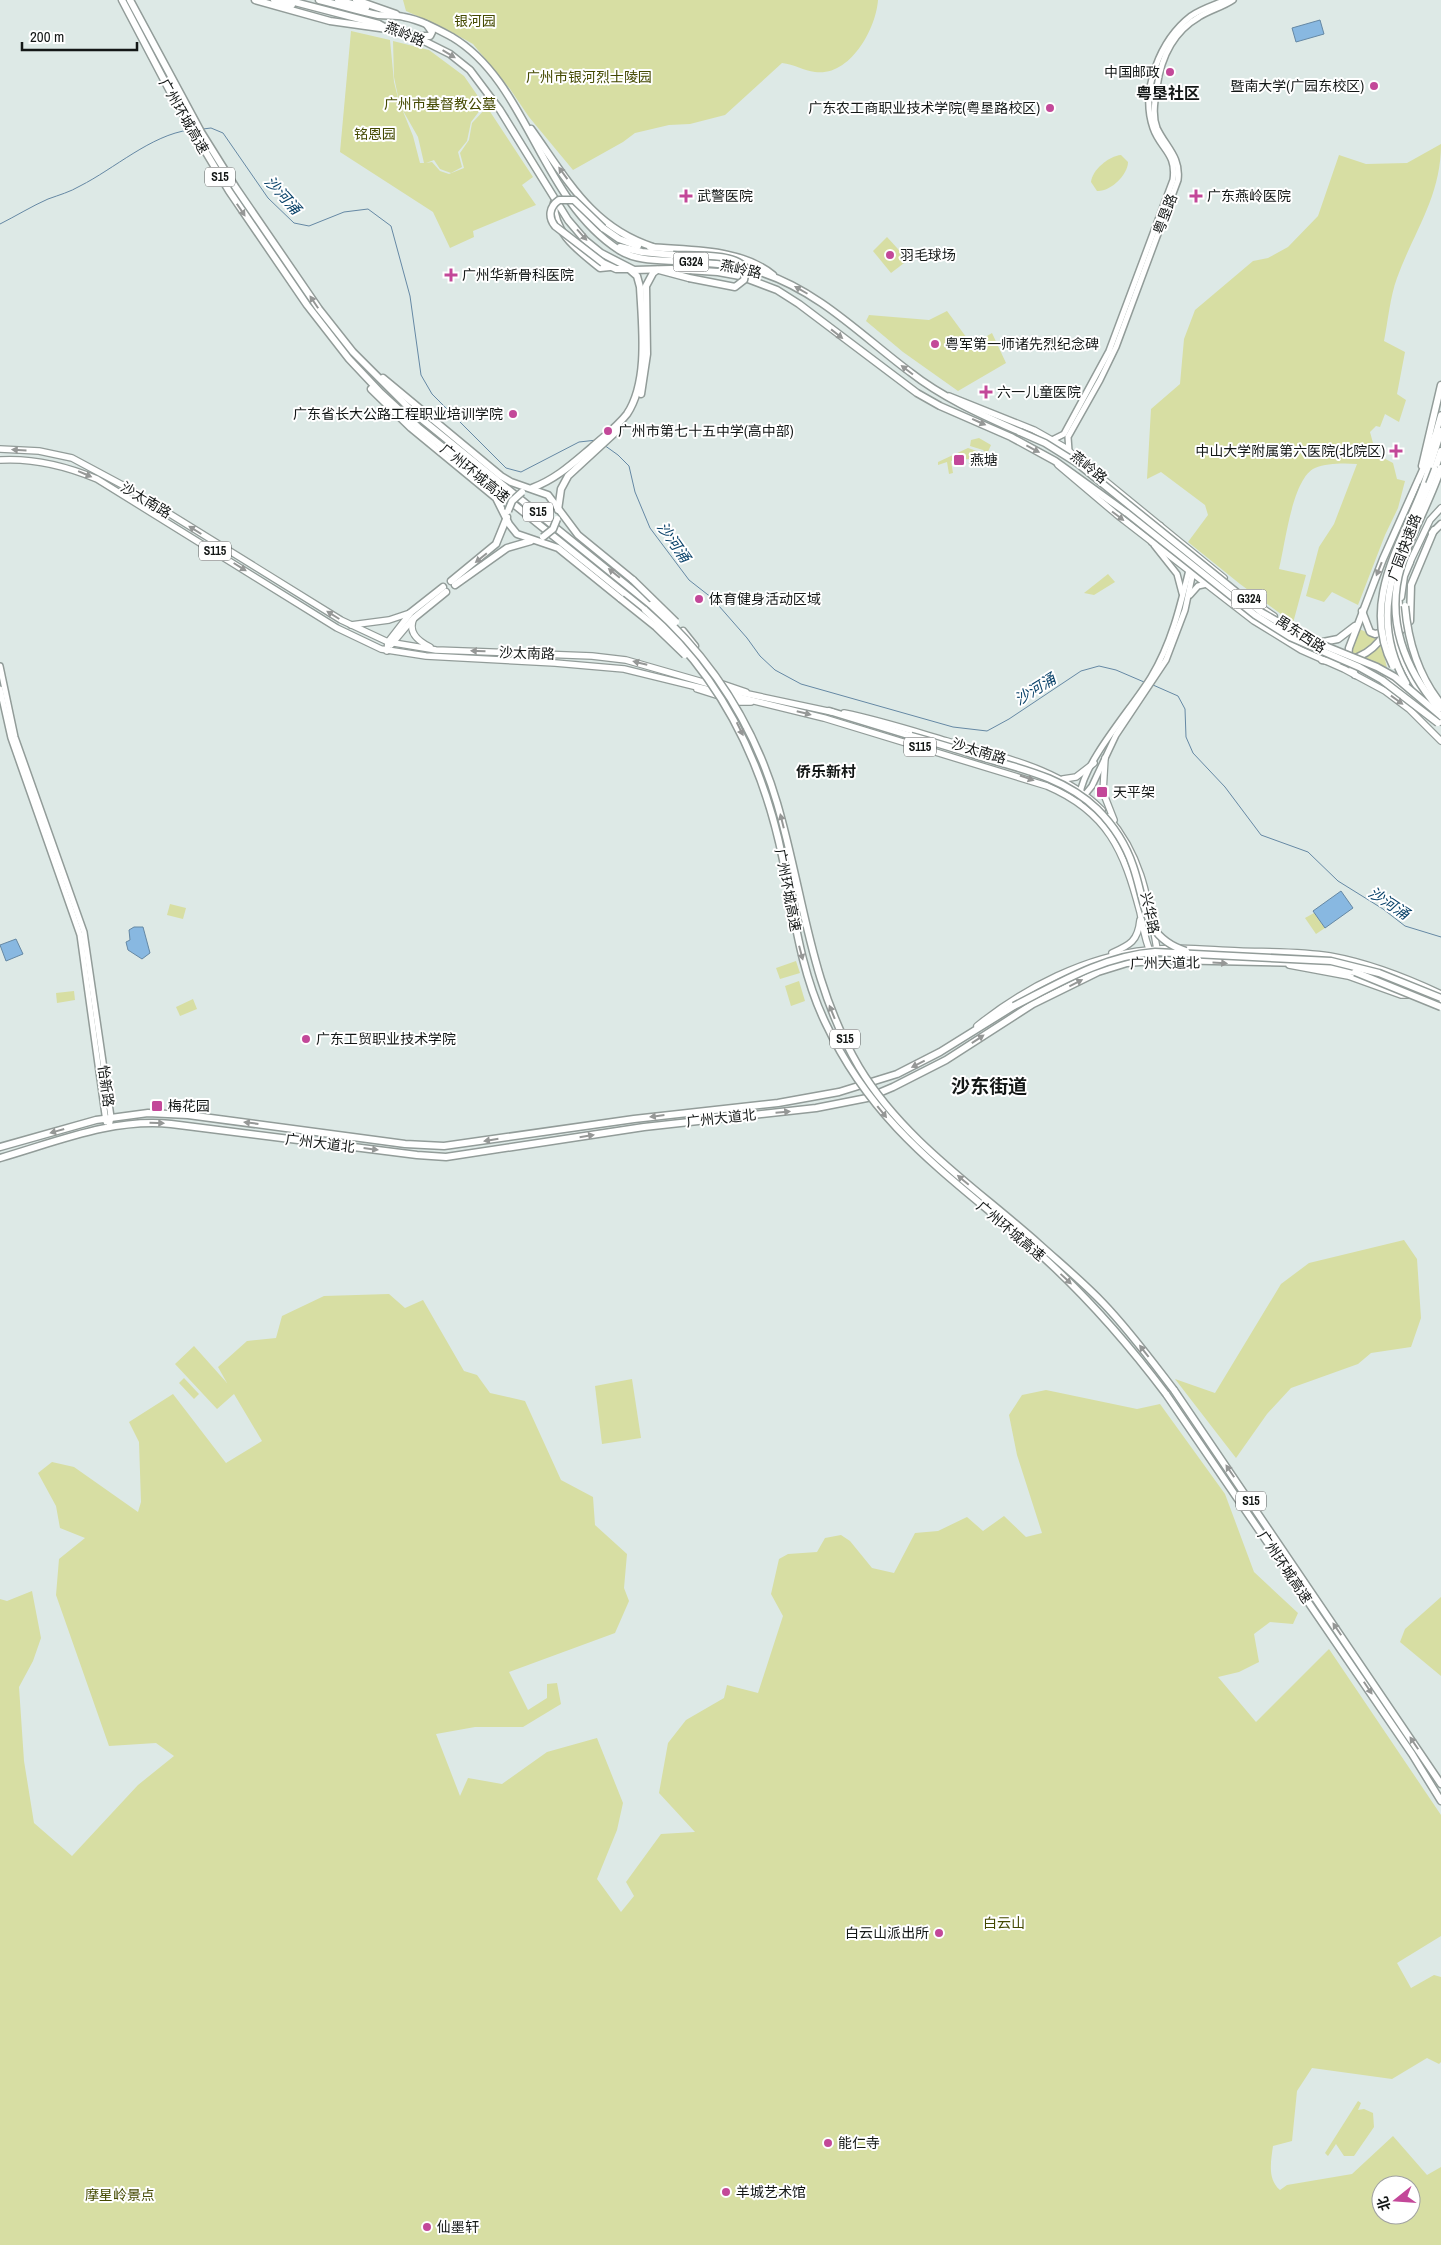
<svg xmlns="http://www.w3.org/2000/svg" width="1441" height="2245" font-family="'Archivo Narrow','Noto Sans SC',sans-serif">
<rect width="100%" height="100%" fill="#dde9e6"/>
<g fill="#d7dea3" fill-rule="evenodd">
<path d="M403,0H878C876,29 850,77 815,72C804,71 794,64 782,63L725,115L690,124L669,125L635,133L623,142L573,170L529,117L510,89L473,44L444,28L406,11Z"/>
<path d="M351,31L390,40L394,82L400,106L394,77L393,41L429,50L464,76L484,105L471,122L467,141L458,152L462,167L451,173L440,169L434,160L426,163L432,162L440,171L449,174L464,168L460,153L469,140L472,123L487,107L533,177L522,185L536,205L473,231L474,237L450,248L433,212L340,152ZM402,109L418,137L424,163H420L413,136Z"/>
<path d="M1441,144C1441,197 1414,231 1397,278C1390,297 1388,321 1384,341L1405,352L1397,394L1406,400L1399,422L1385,414L1380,427L1376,426L1370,432L1376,454L1393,463L1397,479L1405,481L1398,508L1385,535L1358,605L1332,592L1324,602L1306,596L1319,547L1334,524L1357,464C1344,463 1327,463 1315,468C1292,478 1285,546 1279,569L1306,575L1293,623L1240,584L1188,542L1208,515L1205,505L1161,472L1147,479L1151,409L1180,384L1184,339L1195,310L1253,261L1268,258L1288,247L1318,216L1339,155L1366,164L1407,163Z"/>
<path d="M1121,155L1128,162C1128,175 1110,192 1097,191L1091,182C1092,170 1109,156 1121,155Z"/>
<path d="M887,237L908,260L891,273L873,251Z"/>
<path d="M947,311L972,345L992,333L1006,363L958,391L903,352L866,321L869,315L929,320Z"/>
<path d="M979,438L991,445L987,454L983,450L970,446L971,440Z"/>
<path d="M968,448L980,452L986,460L982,463L981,459L969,467V459L951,461L953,473L949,474L947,462L938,465V462Z"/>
<path d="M1108,574L1115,582L1094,595L1084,593Z"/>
<path d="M1359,629L1376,636L1375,643L1356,657L1350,654Z"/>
<path d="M1381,642L1387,668L1363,658Z"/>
<path d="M170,904L186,908L183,919L167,915Z"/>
<path d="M1314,913L1325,928L1316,934L1305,918Z"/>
<path d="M796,961L800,973L780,979L776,968Z"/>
<path d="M799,981L805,1001L791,1006L785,986Z"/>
<path d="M74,991L75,1000L57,1003L56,993Z"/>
<path d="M193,999L197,1009L180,1016L176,1007Z"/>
<path d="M1404,1240L1417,1259L1421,1318L1411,1347L1371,1353L1358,1364L1291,1388L1267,1414L1236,1458L1175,1379L1215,1393L1281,1284L1309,1263Z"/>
<path d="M389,1294L405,1308L423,1300L464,1371L477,1375L490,1393L525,1401L561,1480L593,1497L595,1525L627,1554L624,1588L629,1601L615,1633L509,1672L528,1710L547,1698V1684L557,1683L561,1704L523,1727H475L436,1734L460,1796L468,1778L502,1784L547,1752L597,1738L623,1803L617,1830L597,1879L621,1912L634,1896L626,1882L661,1834L695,1832L659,1793L668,1743L686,1720L724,1698L727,1685L758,1693L783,1616L771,1594L779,1559L788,1554L817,1552L825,1538L841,1535L850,1541L872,1568L894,1573L915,1533L938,1531L967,1517L983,1531L1004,1516L1026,1537L1042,1533L1017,1455L1009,1415L1022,1395L1046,1390L1137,1409L1160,1404L1225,1494L1254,1572L1298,1613L1293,1624L1270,1622L1254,1634L1259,1662L1239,1672L1218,1677L1256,1722L1329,1649L1441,1815V1936L1397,1963L1411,1988L1434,1975L1441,1977V2062L1439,2064L1427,2058L1392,2079L1312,2068L1297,2091L1292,2141L1273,2146C1271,2161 1267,2179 1280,2190L1287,2185L1352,2174L1393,2136L1427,2175L1441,2167V2245H0V1599L7,1601L32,1591L41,1638L33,1661L19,1687L24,1761L34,1823L72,1856L138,1785L174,1756L156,1743L109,1746L56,1595L59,1559L85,1538L60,1528L56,1506L38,1473L52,1462L74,1467L138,1512L141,1502L139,1442L129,1422L173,1394L226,1463L262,1441L234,1394L217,1409L175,1364L194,1346L227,1383L218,1367L247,1341L276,1338L282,1316L324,1296ZM1381,2185H1411V2215H1381Z"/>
<path d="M184,1378L199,1394L194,1399L179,1383Z"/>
<path d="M632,1379L641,1438L602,1444L595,1386Z"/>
<path d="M1441,1597V1676L1400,1642L1405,1629Z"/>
<path d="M1358,2101L1361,2103L1358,2110L1364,2109L1373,2113L1374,2127L1354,2156H1344L1336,2144L1328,2156L1325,2153Z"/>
</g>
<g fill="#88b8e1" stroke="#6588a4">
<path d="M1320,20L1324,34L1296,42L1292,28Z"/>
<path d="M1341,891L1353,908L1325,928L1313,911Z"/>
<path d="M134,927H143L150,953L142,959L128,950L126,942L130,940L129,930Z"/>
<path d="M16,939L23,954L6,961L0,945Z"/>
</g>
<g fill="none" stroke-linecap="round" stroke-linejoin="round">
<g stroke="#6588a4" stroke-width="1">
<path d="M203,129L211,128L223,133L268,198L294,223L309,226L344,212L368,209L391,226L410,296L421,375L432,394L506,468L521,472L579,442L597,440"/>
<path d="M0,224C16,216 32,206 48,199C59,195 70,192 80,186C114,169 151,135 189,130"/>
<path d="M604,445L618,455L629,466L635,492L650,528L689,580L712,598L747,638L760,656L775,670L801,684L953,727L987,731L1009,719L1081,671L1099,666L1116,670L1144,682"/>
<path d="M1153,685L1178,696L1185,709L1186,737L1193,753L1225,787L1261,835L1308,852L1338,881L1383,909L1405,926L1441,937"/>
</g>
<g stroke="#929c99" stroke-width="8">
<g id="secondary">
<path d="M1052,440L1064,434L1109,351L1173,180C1177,153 1160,149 1153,128C1140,90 1160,40 1191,16C1201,9 1214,5 1226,0"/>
<path d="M1069,451L1068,437L1100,380L1116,347L1178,180C1181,157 1166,147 1157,128C1152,115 1155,100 1157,87C1161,58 1173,32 1199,17C1210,10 1223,7 1233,0"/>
<path d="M1154,545L1177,574L1182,593"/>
<path d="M1190,595L1198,586L1207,584"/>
<path d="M0,666L15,737L84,932L107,1089L111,1117L109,1127"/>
<path d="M0,689L11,738L80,935L106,1122"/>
<path d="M1080,794C1085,760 1132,708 1151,677C1171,644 1180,607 1189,570"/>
<path d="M1079,802L1092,786L1116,735L1166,660L1185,610L1193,572"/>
</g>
</g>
<g stroke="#929c99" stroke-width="8">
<g id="primary">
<path d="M949,396L1034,430L1064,447L1224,578"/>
<path d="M1435,436L1441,415"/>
<path d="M0,449L39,451L72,458L128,488L341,620L388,642L436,650L592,656L626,660L734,691L832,712"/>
<path d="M0,460C34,458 66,466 97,479L337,628L381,649L426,656L555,663L624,669L824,718L1047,786C1108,812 1124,851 1140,912C1143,927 1145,942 1152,956"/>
<path d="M1058,465L1116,514L1254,621L1301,650L1344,669L1385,691L1409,709L1441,741"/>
<path d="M1410,562L1430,520L1441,508"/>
<path d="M1255,603L1274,616"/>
<path d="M414,618C407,632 418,641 430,647"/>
<path d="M351,625L389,620L410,613"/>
<path d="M1281,628L1299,638"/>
<path d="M391,645L412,620"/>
<path d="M387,651L388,642L409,615"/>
<path d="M1353,661L1392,681L1441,722"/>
<path d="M705,678L746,692"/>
<path d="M697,689L738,702H751"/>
<path d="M844,713C879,720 913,731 947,741C1001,757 1061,768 1102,810"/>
<path d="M1105,758L1103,792L1114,820"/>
<path d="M1063,779L1076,777L1094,763"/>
<path d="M1108,817C1142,856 1148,899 1157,949L1154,960"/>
<path d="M1112,953C1130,945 1138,941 1140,920"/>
<path d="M1289,965L1348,976L1401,995H1421L1441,1003"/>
<path d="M977,1026C1024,988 1086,956 1148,950C1178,946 1209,950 1239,951C1269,952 1300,951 1330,956C1369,963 1405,977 1441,994"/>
</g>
</g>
<g stroke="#929c99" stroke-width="9">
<g id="highway">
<path d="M122,0L174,99L229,191L307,305L349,359L381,393L418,427L645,610"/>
<path d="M130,0L201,132L236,188L319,309L353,352L414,413L651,605"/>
<path d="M255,0L330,21L387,29"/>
<path d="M274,0L292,5"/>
<path d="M287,0L379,24L388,29L412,35L450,54L470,70L500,110L568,220L585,240L601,253L634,270L671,269L718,272L740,276L777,290L799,304L917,393L940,406L1011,437L1055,461L1127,513"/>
<path d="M319,0C339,5 358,11 378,15C387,16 396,15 404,17C421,20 437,29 452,37C529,83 539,198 619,250C636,261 658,260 678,261C707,263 735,264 763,273C820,292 863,337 910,372C943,398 982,415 1020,432"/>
<path d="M338,0L366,8"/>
<path d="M356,0L396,14"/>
<path d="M418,36H430L432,32L427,25"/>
<path d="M531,129C567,179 591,227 653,247"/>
<path d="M554,203C554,234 578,250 600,268L610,267"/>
<path d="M603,228L619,239L638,246"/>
<path d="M620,247L642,252L673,255"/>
<path d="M650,247C690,251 740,248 773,275"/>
<path d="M659,270L689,278"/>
<path d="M383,378L501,476L511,482L548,495L578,535L633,580"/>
<path d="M371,389L411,428L496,498L509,524L517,534L558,548L621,599"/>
<path d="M641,394L647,354L646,286L653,273L657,270"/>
<path d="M1422,466L1441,385"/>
<path d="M1435,469L1441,451"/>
<path d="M1424,485L1441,431"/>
<path d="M532,488C556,479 572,464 591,448C603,437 617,427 627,414C649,381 642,325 640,287L637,276L629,269H616L603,263"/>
<path d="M558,510L561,489L568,476L619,429"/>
<path d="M1432,533L1441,524"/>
<path d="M1152,542L1160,538V526"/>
<path d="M451,581L496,544L507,517"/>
<path d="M455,585L507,548L531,541"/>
<path d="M1392,591C1389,634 1402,669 1428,702"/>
<path d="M1398,593L1401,630"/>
<path d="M1401,597L1404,576L1410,562"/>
<path d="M1362,611L1370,632L1375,634L1385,632"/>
<path d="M410,613L443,587"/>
<path d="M414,618L446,592"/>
<path d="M1410,621L1411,585L1434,530"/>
<path d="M683,631L695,646"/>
<path d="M1318,643L1338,639L1355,626"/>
<path d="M1322,660C1348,665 1371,656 1385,633"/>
<path d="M1355,675L1348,657L1349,648L1383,559L1426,463L1435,436"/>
<path d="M829,711L911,736"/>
<path d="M0,1147L96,1120L148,1113L188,1115L405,1144L444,1146L634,1119L778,1103L839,1092L897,1074L940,1052L1014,1006"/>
<path d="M0,1158C56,1142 112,1118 171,1124L417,1155L446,1157L644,1127L816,1108L867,1098L893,1087L946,1060L1033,1004L1098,972L1127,963L1167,960L1303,963L1355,972"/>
<path d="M1174,1390L1441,1784"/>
<path d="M1166,1394L1412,1754L1441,1801"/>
</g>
</g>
<use href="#secondary" stroke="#fff" stroke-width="5"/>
<use href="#primary" stroke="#fff" stroke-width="5.5"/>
<use href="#highway" stroke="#fff" stroke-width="6"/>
<g stroke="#929c99" stroke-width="9" stroke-linecap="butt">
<g id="highway-bridge">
<path d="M603,228L574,200H559C549,207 548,217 555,226L603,263"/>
<path d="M673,255C691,256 739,252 746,270L744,280L735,287L689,278"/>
<path d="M1020,432L1045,443L1077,463L1261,612L1308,639L1377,667L1395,677L1441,716"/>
<path d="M508,511L512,501L522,492"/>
<path d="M1127,513L1255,615L1290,637L1359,667L1382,680L1438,723"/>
<path d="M543,537L553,529L557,519"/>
<path d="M633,580L676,622"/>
<path d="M621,599L656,627L685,655"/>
<path d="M651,605C712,659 754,725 777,803C804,895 809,982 859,1067C903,1140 976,1188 1039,1244C1060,1263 1083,1282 1103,1303C1129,1330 1151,1360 1174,1390"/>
<path d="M1405,606C1408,642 1418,675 1441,704"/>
<path d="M645,610C721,675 763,762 783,860C794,915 801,973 826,1024C875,1128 949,1175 1032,1247C1082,1291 1126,1341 1166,1394"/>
<path d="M1393,666C1360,602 1402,543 1424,485"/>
<path d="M1406,683C1361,604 1408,543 1435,469"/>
<path d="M1439,709C1405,669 1385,620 1401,567C1411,533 1430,502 1441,468"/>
<path d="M911,736C937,743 962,751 988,759C1027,770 1067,780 1097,809C1113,825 1126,845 1133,866C1146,903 1142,937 1186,951"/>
<path d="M1355,972L1441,1007"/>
<path d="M1014,1006C1059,983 1103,956 1155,952L1331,961L1379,973L1441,998"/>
</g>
</g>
<use href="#highway-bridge" stroke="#fff" stroke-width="6"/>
</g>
<defs><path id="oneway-solid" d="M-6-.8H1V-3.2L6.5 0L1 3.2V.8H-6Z" transform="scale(1.25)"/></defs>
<g fill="#959796">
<use href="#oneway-solid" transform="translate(449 54) rotate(31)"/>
<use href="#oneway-solid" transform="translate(563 173) rotate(-126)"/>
<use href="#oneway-solid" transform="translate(241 210) rotate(56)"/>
<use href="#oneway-solid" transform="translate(582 235) rotate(48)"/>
<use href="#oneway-solid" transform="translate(801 290) rotate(-150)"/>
<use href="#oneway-solid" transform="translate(314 302) rotate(-124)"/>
<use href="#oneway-solid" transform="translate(837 334) rotate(38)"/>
<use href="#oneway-solid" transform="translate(907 370) rotate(-143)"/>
<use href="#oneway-solid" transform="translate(979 422) rotate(24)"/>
<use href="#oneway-solid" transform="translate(1033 449) rotate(28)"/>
<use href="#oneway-solid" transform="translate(19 450) rotate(-177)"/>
<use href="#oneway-solid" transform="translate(85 474) rotate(23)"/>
<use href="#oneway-solid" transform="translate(1118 516) rotate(37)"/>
<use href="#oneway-solid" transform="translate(195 530) rotate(-148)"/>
<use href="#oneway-solid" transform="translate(481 558) rotate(141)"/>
<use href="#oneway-solid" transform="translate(240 567) rotate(32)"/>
<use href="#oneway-solid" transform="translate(1379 569) rotate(112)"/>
<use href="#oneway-solid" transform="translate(614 573) rotate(-141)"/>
<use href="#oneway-solid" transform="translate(333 615) rotate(-148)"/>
<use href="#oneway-solid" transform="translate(478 651) rotate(-178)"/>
<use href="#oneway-solid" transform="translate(640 663) rotate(-166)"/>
<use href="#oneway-solid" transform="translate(1397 700) rotate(36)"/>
<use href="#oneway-solid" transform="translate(804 713) rotate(14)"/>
<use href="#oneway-solid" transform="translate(740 729) rotate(64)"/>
<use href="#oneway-solid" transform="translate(1027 778) rotate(19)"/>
<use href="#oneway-solid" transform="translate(782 821) rotate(-104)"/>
<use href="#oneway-solid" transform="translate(801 953) rotate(75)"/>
<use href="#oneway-solid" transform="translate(1220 963) rotate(3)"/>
<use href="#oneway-solid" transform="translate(1076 983) rotate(-27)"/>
<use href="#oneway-solid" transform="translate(832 1012) rotate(-112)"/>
<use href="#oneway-solid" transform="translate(978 1039) rotate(-34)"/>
<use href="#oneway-solid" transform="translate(918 1064) rotate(153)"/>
<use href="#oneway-solid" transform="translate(783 1112) rotate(-5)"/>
<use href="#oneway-solid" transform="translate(882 1112) rotate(51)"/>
<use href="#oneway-solid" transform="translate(657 1116) rotate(173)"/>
<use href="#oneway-solid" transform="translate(157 1123) rotate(1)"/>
<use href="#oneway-solid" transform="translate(251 1123) rotate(-173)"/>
<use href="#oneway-solid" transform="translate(57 1131) rotate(164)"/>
<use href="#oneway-solid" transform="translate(587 1136) rotate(-9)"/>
<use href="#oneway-solid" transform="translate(491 1140) rotate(171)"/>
<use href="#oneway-solid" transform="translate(371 1149) rotate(7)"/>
<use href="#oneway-solid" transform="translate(963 1180) rotate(-140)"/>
<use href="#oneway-solid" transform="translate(1066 1279) rotate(43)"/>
<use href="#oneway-solid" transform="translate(1144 1351) rotate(-128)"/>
<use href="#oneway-solid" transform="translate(1230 1471) rotate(-124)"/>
<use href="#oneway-solid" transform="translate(1337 1629) rotate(-124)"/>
<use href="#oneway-solid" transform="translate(1368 1688) rotate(56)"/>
<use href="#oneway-solid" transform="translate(1414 1743) rotate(-124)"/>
</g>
<g fill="#c34899" stroke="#fff" stroke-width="2">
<circle cx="1170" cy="72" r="5"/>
<circle cx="1374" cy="86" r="5"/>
<circle cx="1050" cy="108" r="5"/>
<path d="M683.5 188.5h5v5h5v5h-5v5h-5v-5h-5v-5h5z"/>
<path d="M1193.5 188.5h5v5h5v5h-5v5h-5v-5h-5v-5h5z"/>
<circle cx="890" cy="255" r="5"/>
<path d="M448.5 267.5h5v5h5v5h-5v5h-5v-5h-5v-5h5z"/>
<circle cx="935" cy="344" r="5"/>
<path d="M983.5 384.5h5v5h5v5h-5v5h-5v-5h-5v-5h5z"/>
<circle cx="513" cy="414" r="5"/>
<circle cx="608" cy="431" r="5"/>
<path d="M1393.5 443.5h5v5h5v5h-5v5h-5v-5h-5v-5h5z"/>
<rect x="953" y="454" width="12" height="12" rx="2.5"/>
<circle cx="699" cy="599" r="5"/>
<rect x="1096" y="786" width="12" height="12" rx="2.5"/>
<circle cx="306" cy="1039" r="5"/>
<rect x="151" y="1100" width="12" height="12" rx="2.5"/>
<circle cx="939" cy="1933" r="5"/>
<circle cx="828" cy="2143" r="5"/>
<circle cx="726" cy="2192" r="5"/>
<circle cx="427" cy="2227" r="5"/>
</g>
<g text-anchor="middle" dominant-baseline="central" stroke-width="4" stroke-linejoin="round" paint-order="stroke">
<g fill="#fff" stroke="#5a5d5c" stroke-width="1">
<rect x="205" y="167.5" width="30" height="19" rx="4"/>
<rect x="673.5" y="252.5" width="35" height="19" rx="4"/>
<rect x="523" y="502.5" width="30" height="19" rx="4"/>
<rect x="199" y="541.5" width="32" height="19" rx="4"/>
<rect x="1231.5" y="589.5" width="35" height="19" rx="4"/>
<rect x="904" y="737.5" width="32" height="19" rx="4"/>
<rect x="830" y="1029.5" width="30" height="19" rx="4"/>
<rect x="1236" y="1491.5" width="30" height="19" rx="4"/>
</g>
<g font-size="12" font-weight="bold" fill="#131716">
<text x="220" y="177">S15</text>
<text x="691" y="262">G324</text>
<text x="538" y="512">S15</text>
<text x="215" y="551">S115</text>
<text x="1249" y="599">G324</text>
<text x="920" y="747">S115</text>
<text x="845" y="1039">S15</text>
<text x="1251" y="1501">S15</text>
</g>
<g font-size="14" fill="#444901" stroke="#fff">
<text x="475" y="21">银河园</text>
<text x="589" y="77">广州市银河烈士陵园</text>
<text x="440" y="104">广州市基督教公墓</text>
<text x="375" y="134">铭恩园</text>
<text x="1004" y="1923">白云山</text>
<text x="120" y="2195">摩星岭景点</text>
</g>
<g font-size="14" fill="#131716" stroke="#fff">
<text transform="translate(405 34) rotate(22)">燕岭路</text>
<text transform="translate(184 116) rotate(60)">广州环城高速</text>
<text transform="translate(1165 214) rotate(-69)">粤垦路</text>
<text transform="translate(741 269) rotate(12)">燕岭路</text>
<text transform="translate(1089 467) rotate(39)">燕岭路</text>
<text transform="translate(475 473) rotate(39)">广州环城高速</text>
<text transform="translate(146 500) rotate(31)">沙太南路</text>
<text transform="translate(1404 547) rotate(-69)">广园快速路</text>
<text transform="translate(1301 634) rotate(33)">禺东西路</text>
<text transform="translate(527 653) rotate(2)">沙太南路</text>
<text transform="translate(979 751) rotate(17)">沙太南路</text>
<text transform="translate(788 890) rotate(79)">广州环城高速</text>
<text transform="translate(1150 913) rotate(78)">兴华路</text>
<text transform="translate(1165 963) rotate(-1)">广州大道北</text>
<text transform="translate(106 1086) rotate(82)">怡新路</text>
<text transform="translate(721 1118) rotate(-6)">广州大道北</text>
<text transform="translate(320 1143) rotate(7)">广州大道北</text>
<text transform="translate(1011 1231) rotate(40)">广州环城高速</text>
<text transform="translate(1285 1567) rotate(56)">广州环城高速</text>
</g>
<g font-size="14" fill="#131716" stroke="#fff" text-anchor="start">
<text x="1160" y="72" text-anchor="end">中国邮政</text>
<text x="1364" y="86" text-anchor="end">暨南大学(广园东校区)</text>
<text x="1040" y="108" text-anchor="end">广东农工商职业技术学院(粤垦路校区)</text>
<text x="697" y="196">武警医院</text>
<text x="1207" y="196">广东燕岭医院</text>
<text x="900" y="255">羽毛球场</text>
<text x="462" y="275">广州华新骨科医院</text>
<text x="945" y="344">粤军第一师诸先烈纪念碑</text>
<text x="997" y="392">六一儿童医院</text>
<text x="503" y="414" text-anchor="end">广东省长大公路工程职业培训学院</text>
<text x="618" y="431">广州市第七十五中学(高中部)</text>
<text x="1385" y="451" text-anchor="end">中山大学附属第六医院(北院区)</text>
<text x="970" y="460">燕塘</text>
<text x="709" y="599">体育健身活动区域</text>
<text x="1113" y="792">天平架</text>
<text x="316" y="1039">广东工贸职业技术学院</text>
<text x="168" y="1106">梅花园</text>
<text x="929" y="1933" text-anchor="end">白云山派出所</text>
<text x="838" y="2143">能仁寺</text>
<text x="736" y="2192">羊城艺术馆</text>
<text x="437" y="2227">仙墨轩</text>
</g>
<g font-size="15" font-style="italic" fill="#0c446b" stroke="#fff">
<text transform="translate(283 195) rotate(48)">沙河涌</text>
<text transform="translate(674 542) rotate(55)">沙河涌</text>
<text transform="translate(1035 689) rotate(-32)">沙河涌</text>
<text transform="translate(1389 903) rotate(33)">沙河涌</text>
</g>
<g font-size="15" font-weight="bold" fill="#131716" stroke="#fff">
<text x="826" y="771">侨乐新村</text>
</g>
<g font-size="16" font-weight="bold" fill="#131716" stroke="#fff">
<text x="1168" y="93">粤垦社区</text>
</g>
<g font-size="19" font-weight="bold" fill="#131716" stroke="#fff">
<text x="989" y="1086">沙东街道</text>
</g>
</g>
<g transform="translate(1396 2200) rotate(253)"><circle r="24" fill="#ffffff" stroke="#a1a2a2"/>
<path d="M0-4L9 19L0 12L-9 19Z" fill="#c34899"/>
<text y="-8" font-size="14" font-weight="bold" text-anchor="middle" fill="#131716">北</text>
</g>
<path d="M22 42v8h115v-8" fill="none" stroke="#131716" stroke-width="2.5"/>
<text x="30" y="42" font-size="15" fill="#131716" stroke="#ffffff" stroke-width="4" paint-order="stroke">200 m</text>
</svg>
